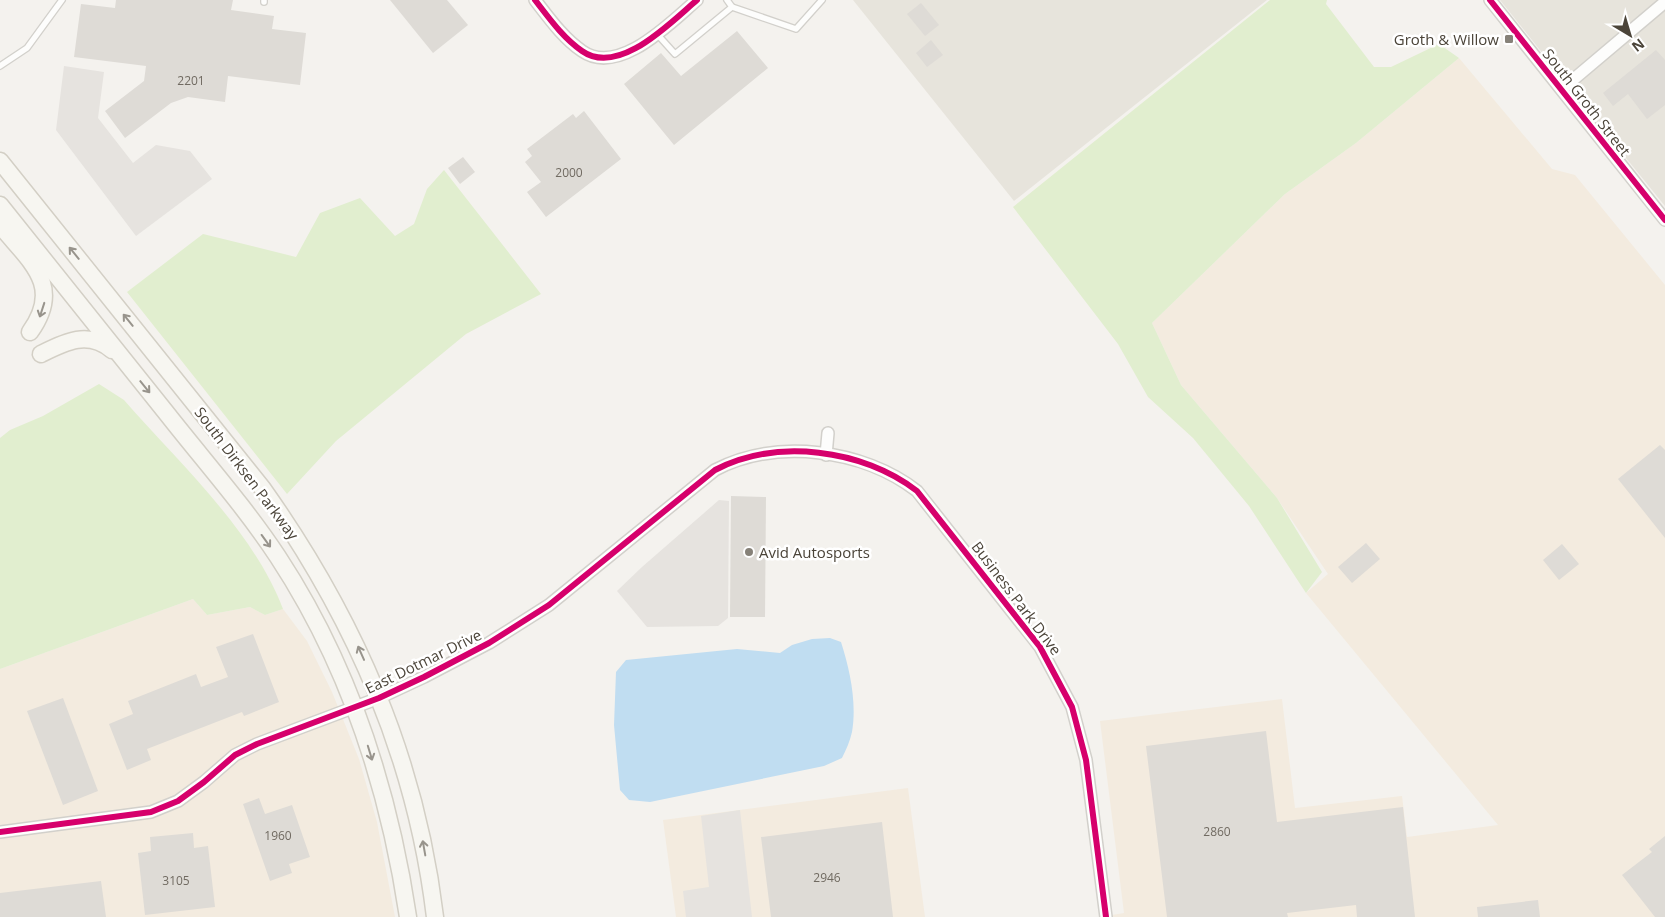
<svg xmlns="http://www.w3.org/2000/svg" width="1665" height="917" font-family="'Open Sans',sans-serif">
<rect width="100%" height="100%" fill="#f4f2ee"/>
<g fill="#e7e4dc">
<path d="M853,0H1267L1014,201Z"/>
<path d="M1500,0H1665V206L1626,158Z"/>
</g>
<g fill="#f3ebdf">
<path d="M1459,58L1552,169L1575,175L1665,285V917H1100L1124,913L1100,721L1282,699L1295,808L1402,796L1407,837L1498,825L1306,593L1328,574L1277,498L1181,385L1152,323L1285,194L1356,143Z"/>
<path d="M193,599L207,615L250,607L265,615L283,609L307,641L332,692L359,759L377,822L395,917H0V669Z"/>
<path d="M908,788L925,917H676L663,820Z"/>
</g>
<g fill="#e1eecf">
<path d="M1270,0H1327L1326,4L1374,67H1391L1439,44L1459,58L1356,143L1285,194L1152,323L1181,385L1277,498L1322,572L1306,593L1249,506L1193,438L1148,397L1118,344L1013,207Z"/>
<path d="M444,170L541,294L466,334L336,441L287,494L127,292L203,234L296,257L320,213L360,198L395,236L414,224L427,189Z"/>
<path d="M99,384L124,400C179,463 253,530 283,609L265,615L250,607L207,615L193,599L0,669V438L10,430L43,416Z"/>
</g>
<g fill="#e6e3df">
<path d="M64,66L104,72L98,118L133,163L156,145L190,151L212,179L136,236L56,130Z"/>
<path d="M719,500L729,501L728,618L718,626L647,627L617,591L642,567Z"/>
<path d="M740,810L752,917H686L683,891L709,887L701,816Z"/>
</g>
<path fill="#c0ddf1" d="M830,638L841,642C850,670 857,703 852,732C850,741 846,750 842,758L824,766L650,802L629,800L620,790L614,725L616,672L626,660L737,649L780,653L792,645L812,639Z"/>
<g fill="#dedbd6">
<path d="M116,0H233L231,10L274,16L272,29L306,33L300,85L228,76L225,102L188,97L171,103L125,138L105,111L144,81L146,66L74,57L81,4L115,8Z"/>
<path d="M390,0H447L468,25L433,53Z"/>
<path d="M921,3L939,25L925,36L907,14Z"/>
<path d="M737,31L768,68L674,145L624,84L661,53L681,76Z"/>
<path d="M931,40L943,55L927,67L916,53Z"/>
<path d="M1656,50L1665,60V105L1647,119L1628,94L1613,106L1603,93Z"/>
<path d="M584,111L621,159L546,217L527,192L541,182L525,162L532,156L527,149L573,114L576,118Z"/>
<path d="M463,157L475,172L460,184L448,168Z"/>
<path d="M1660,445L1665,450V538L1618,479Z"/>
<path d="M731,496L766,497L765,617H730Z"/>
<path d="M1366,543L1380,559L1352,583L1338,567Z"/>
<path d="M1562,544L1579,564L1559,580L1543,560Z"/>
<path d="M253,634L279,702L244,716L242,712L147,749L151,760L127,770L109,724L133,714L128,701L196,674L201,687L228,677L216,647Z"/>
<path d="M63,698L98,791L63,805L27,711Z"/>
<path d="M1266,731L1277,822L1403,807L1415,917H1357L1356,905L1287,913L1288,917H1167L1146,746Z"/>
<path d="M259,798L265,814L292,805L310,857L289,864L292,873L270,881L243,804Z"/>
<path d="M882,822L893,917H771L761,837Z"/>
<path d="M193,833L194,848L208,846L215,907L145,915L138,853L151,851L150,837Z"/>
<path d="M1665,836V917H1655L1622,875L1652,852L1649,849Z"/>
<path d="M101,881L106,917H0V893Z"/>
<path d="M1538,900L1540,917H1478L1477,907Z"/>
</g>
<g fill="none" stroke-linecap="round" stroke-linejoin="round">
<g stroke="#d2d0cb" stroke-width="8">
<g id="lane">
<path d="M264,2V0"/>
<path d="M732,7L796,29L822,0"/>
<path d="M657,34L675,54L732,7L727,0"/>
<path d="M0,66L27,48L62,0"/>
</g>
</g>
<g stroke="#d2d0cb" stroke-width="14">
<g id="street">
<path d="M535,0C549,18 563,38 582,51C619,77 671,22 697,0"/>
<path d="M1490,0L1665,220"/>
<path d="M1562,89L1665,2"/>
<path d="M826,455L828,433"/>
<path d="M0,832L151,812L178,801L204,782L235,755L257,744L379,698L424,677L489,643L549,605L715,470C776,438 863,449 917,491L1040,647L1072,707L1086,760L1106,917"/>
</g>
</g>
<g stroke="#d3cfc5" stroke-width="19">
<g id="secondary">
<path d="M0,161L263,489C355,619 416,758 435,917"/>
<path d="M0,205C56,275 112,345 168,415C205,462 245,507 278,557C349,665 389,790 408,917"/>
<path d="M0,225C29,261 64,285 30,332"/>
<path d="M41,354C65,342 88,330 112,350"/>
</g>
</g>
<use href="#lane" stroke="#fdfdfc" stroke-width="5.5"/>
<use href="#street" stroke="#fdfdfc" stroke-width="11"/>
<use href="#secondary" stroke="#f7f6f1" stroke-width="16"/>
<g stroke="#fff" stroke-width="9">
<g id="cycleway">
<path d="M535,0C549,18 563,38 582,51C619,77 671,22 697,0"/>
<path d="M1490,0L1665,220"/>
<path d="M0,832L151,812L178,801L204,782L235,755L257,744L379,698L424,677L489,643L549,605L715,470C776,438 863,449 917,491L1040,647L1072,707L1086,760L1106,917"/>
</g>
</g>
<use href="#cycleway" stroke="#d6006c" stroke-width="6"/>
</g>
<defs><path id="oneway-shaft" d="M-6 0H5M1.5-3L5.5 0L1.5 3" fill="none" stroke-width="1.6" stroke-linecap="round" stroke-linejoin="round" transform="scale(1.25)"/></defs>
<g stroke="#98948c">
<use href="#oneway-shaft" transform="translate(74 253) rotate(-129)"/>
<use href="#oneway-shaft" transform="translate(42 310) rotate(108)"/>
<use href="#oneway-shaft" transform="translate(128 320) rotate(-129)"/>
<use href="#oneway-shaft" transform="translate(145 387) rotate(51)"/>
<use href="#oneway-shaft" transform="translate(266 541) rotate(54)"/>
<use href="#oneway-shaft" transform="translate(361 653) rotate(-114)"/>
<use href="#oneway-shaft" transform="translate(370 753) rotate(73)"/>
<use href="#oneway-shaft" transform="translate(424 848) rotate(-100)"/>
</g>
<g fill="#868178" stroke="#fff" stroke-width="2">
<rect x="1504" y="34" width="10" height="10" rx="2.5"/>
<circle cx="749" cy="552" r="5"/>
</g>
<g text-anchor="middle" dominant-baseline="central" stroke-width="5" stroke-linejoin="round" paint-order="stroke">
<g font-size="12" fill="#706a61">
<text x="191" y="80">2201</text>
<text x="569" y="172">2000</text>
<text x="1217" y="831">2860</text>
<text x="278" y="835">1960</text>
<text x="827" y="877">2946</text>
<text x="176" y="880">3105</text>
</g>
<g font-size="15" fill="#4b4439" stroke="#fff" text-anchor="end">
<text x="1499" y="39">Groth &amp; Willow</text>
<text x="759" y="552" text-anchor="start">Avid Autosports</text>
</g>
<g font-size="15" fill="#4b4439" stroke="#fff">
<text transform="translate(1587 102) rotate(52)">South Groth Street</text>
<text transform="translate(247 473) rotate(53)">South Dirksen Parkway</text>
<text transform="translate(1017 598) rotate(53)">Business Park Drive</text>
<text transform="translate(423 661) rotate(-26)">East Dotmar Drive</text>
</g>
</g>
<g transform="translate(1630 35) rotate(142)" stroke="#ffffff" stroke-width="4" paint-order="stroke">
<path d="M0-4L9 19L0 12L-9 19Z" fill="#4b4439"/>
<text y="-8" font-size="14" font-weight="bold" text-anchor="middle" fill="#4b4439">N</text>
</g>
</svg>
